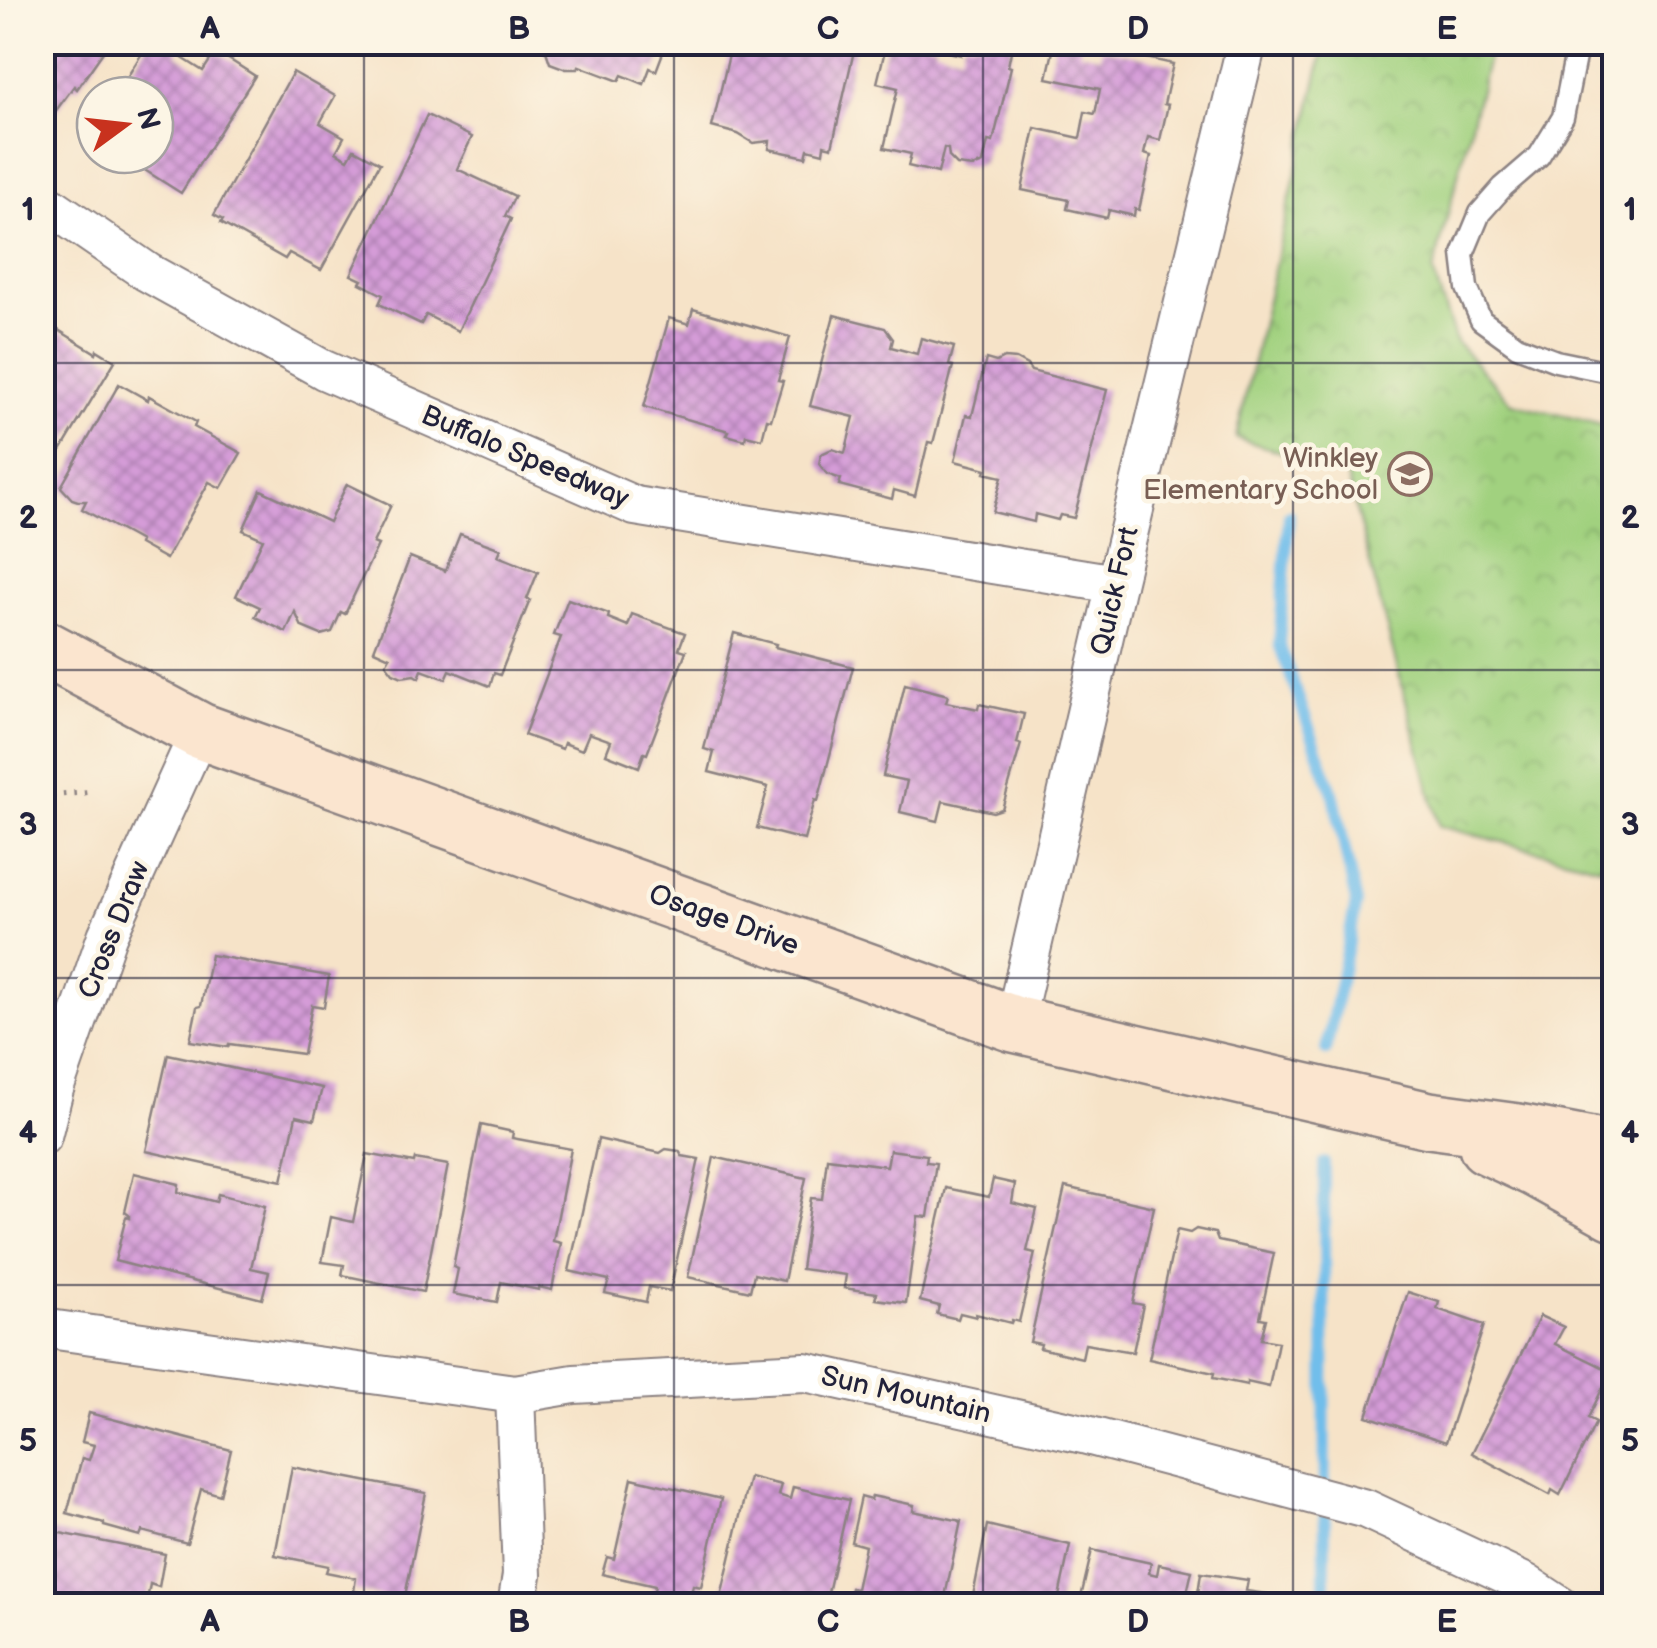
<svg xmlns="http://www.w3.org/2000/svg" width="1657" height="1648" font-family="'Balsamiq Sans',sans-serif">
<defs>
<pattern id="park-crowns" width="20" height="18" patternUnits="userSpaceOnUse" patternTransform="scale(2.5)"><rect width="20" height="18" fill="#a1d17f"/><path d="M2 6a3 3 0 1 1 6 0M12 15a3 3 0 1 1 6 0" fill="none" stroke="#8ab36f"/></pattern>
<pattern id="building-cross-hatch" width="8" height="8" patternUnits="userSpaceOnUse" patternTransform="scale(2.5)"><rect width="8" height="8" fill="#d59cd8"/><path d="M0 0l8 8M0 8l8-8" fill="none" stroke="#ac7fb0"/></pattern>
</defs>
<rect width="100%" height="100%" fill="#fcf5e5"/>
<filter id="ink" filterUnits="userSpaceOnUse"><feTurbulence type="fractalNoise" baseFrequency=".01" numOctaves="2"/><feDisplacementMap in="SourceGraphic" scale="20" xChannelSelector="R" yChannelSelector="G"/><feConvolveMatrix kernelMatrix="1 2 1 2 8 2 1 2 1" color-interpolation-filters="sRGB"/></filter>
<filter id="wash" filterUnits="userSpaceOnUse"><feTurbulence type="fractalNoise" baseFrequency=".0048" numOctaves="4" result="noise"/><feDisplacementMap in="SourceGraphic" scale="40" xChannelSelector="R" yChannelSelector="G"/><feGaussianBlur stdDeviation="2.25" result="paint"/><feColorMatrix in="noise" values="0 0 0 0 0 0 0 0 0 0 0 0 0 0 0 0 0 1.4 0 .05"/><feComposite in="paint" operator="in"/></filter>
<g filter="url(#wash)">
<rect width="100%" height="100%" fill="#f6e3c8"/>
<path fill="url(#park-crowns)" stroke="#627a5d" stroke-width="2.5" d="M1325,43H1492L1433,272L1456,342L1512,403L1614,428V808L1601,867L1439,826L1346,472L1236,438Z"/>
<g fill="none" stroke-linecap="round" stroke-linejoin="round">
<g stroke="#71beeb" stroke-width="12">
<path d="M1289,515L1279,644L1334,796L1356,903L1326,1050"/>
<path d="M1324,1163L1325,1606"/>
</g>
</g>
<g id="blocks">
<g fill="url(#building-cross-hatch)">
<path d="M42,42H110L77,89L74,86L52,116L42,108Z"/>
<path d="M149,42H175L181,47L176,54L203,71L216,51L255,76L181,193L143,169L146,165L129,155L125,161L116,155H155V95H116Z"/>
<path d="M526,42H667L656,71L650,68L644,84L622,75L619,81L579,66L578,69H566L550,63L546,51Z"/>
<path d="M732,42H747L773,48L774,42H856L832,147L824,145L823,153L808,149L806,157L769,149L770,141L753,143L738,134L712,127Z"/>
<path d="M887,42H924L936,45L935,49L961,55L964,42H1013L1008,66L1011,67L993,142L988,141L983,163L973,167L957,165L949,157L948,149L944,148L938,173L908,166L911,154L884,148L898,88L877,83Z"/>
<path d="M1055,42H1082L1079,52L1100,56L1102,48L1173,64L1164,104L1168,105L1160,140L1148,137L1144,154L1151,156L1139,210L1135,209L1134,216L1109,210L1107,218L1067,209L1069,200L1022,190L1035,128L1080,138L1085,112L1095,114L1100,89L1047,78Z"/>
<path d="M293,72L335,96L320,123L344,137L336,152L348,159L354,149L380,163L321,270L289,253L285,259L221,223L223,220L214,215Z"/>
<path d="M427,115L472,137L457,169L515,196L505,216L511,219L458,331L426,315L421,324L379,304L383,295L360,283L362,280L351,275Z"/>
<path d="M693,309L790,337L778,380L783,381L771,420L767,419L762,439L746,435L745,440L727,435L729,431L644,407L669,318L689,324Z"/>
<path d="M834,315L885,328L893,339L891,347L917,354L921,338L954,347L949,365L953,366L933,443L928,442L915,496L894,490L892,499L839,485L841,479L827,474L819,464L821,454L832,449L845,453L854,417L810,406Z"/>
<path d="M42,320L96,353L97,350L115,361L53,464L47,460L42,466Z"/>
<path d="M1004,358L1016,359L1027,365L1031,371L1107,390L1074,518L1060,515L1058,520L1035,514L1034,522L993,512L1002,477L985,473L986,469L955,461L966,415L972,416L986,359L996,362Z"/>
<path d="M119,384L148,400L149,396L196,422L194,427L241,453L221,488L209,482L166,559L139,544L140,541L82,509L86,501H78L72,499L61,487Z"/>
<path d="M347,484L391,505L373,543L378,545L345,614L341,612L332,632L321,635L302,627L295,612L286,632L255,617L260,607L236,596L263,539L243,530L261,490L329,522Z"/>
<path d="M460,534L501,549L498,556L538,572L527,599L530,600L500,675L494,673L490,686L450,670L446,679L422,670L419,678L414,675L402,677L393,673L386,664L390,657L374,650L410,557L445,571Z"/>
<path d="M568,599L609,614L608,618L628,626L632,614L685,633L679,649L686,651L647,754L644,753L639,767L606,754L611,741L589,733L582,750L564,743L562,749L524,735L561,637L554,635Z"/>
<path d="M734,633L776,644L775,647L853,667L818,801L815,800L804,840L757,828L768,787L709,772L714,752L704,749Z"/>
<path d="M905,684L948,695L946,702L978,709L979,704L1024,714L1017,743L1021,744L1002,809L993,812L943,801L938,821L900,812L907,781L883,776Z"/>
<path d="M211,955L329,976L324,1007L312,1005L303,1054L229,1044L228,1047L190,1041L197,1007L201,1006Z"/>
<path d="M168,1054L322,1088L314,1120L296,1116L282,1181L146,1151Z"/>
<path d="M481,1125L513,1132L512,1138L571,1149L553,1241L561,1243L552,1290L539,1287V1290L501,1282L497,1302L453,1294L458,1269L453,1267Z"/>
<path d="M598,1139L660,1153L666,1149L679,1151L682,1156L699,1159L670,1291L649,1287L646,1302L605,1293L609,1280L569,1271Z"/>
<path d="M890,1150L927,1155L926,1162L936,1163L928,1217L918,1216L906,1303L875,1299L877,1293L844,1288L846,1275L801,1269L811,1198L822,1199L827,1158L887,1166Z"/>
<path d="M367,1154L414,1163L415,1159L448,1165L423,1292L342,1275L344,1265L322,1262L331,1217L353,1222Z"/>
<path d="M714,1157L806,1178L784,1281L754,1274L750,1291L688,1277Z"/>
<path d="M134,1173L179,1184L178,1192L216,1202L218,1194L265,1206L251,1268L269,1272L262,1299L115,1261L126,1217L129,1218V1215L125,1212Z"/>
<path d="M993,1179L1015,1184L1012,1203L1037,1209L1027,1251L1035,1253L1019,1322L1012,1320L1011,1323L976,1314V1317L960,1313L958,1319L937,1314L939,1306L920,1301L946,1188L989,1197Z"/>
<path d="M1065,1187L1154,1207L1133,1303L1143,1305L1133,1352L1085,1344L1082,1358L1040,1348L1041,1344L1030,1342Z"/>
<path d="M1196,1229L1215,1233L1218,1241L1274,1253L1260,1318L1266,1319L1261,1339L1278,1342L1269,1387L1247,1382V1385L1213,1378L1214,1373L1149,1359L1177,1230L1190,1233Z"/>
<path d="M1408,1292L1439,1302L1437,1309L1484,1325L1446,1442L1367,1416Z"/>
<path d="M1540,1316L1564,1327L1555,1344L1611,1371L1588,1418L1596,1422L1560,1495L1552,1490L1550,1495L1472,1453Z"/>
<path d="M89,1413L231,1450L220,1495L201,1489L187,1543L142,1531L140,1536L104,1526V1523L67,1513L82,1458L89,1460L94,1445L82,1442Z"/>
<path d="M292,1467L426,1493L404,1601L354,1591L356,1578L326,1572L328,1566L275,1555Z"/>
<path d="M749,1477L781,1485L778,1495L790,1499L793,1487L849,1500L825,1606H789L763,1600L762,1606H719Z"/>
<path d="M632,1478L721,1499L701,1587L693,1585L688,1606H650L655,1586L602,1574L607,1557L614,1559Z"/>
<path d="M872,1496L914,1505L913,1511L961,1521L943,1606H847L851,1588L856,1589L865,1546L851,1542L861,1497L871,1500Z"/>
<path d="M987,1525L1070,1545L1057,1606H971Z"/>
<path d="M50,1531L165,1554L159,1587L150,1584L146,1606H42V1551L46,1552Z"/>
<path d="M1092,1550L1151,1563L1149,1573L1157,1575L1159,1564L1192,1571L1184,1606H1079Z"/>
<path d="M1201,1573L1248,1580L1246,1591L1281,1596L1280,1606H1196Z"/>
</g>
</g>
</g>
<g filter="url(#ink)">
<use href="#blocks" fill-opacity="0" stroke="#8c8282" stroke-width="2.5"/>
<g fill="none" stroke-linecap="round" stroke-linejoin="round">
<g stroke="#8c8282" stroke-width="25">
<path id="lane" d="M1578,42L1563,117L1539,156L1503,187L1480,213L1463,254L1467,288L1481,320L1517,346L1556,361L1614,373"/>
</g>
<g stroke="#8c8282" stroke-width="42">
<g id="street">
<path d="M42,200L147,272L324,370L635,506L1116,584"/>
<path d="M1014,1024L1116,584L1247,42"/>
<path d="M42,1136L54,1089L107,936L200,731"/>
<path d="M42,1328L515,1394L574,1384L805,1372L1083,1434L1366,1509L1525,1583L1560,1606"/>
<path d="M515,1394L522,1575L517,1606"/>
</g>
</g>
<g stroke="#8c8282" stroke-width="60">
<g id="secondary">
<path d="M42,647L200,731L1014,1024L1429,1120L1518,1132L1591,1146L1614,1154"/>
<path d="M1487,1146L1534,1168L1614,1212"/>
</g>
</g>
<path stroke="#8c8282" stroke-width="6" stroke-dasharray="2.5 8" stroke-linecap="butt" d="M42,796L89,792"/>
<use href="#lane" stroke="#fff" stroke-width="20"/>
<use href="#street" stroke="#fff" stroke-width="38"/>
<use href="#secondary" stroke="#fbe5cf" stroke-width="55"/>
</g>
</g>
<path fill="none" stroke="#22223b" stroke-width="2.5" stroke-opacity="0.55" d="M364,42V1606M674,42V1606M983,42V1606M1293,42V1606M42,363H1614M42,670H1614M42,978H1614M42,1285H1614"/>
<defs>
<g id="school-ring" transform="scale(2.25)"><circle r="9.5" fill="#fcf5e5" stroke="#8d6e63" stroke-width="1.5"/><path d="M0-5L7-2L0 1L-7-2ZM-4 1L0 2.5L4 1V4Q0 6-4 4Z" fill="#8d6e63"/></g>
</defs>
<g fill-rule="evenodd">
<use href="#school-ring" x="1410" y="474"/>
</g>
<g text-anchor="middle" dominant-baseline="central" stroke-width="9" stroke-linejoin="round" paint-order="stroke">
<g font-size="28" fill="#22223b" stroke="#fcf5e5">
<text transform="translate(525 457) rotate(23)">Buffalo Speedway</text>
<text transform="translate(1115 591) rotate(-77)">Quick Fort</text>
<text transform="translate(724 920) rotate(20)">Osage Drive</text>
<text transform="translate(114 930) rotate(-68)">Cross Draw</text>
<text transform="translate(906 1395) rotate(13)">Sun Mountain</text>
</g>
<g font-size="28" fill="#785e54" stroke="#fcf5e5" text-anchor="end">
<text x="1378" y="458">Winkley<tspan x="1378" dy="32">Elementary School</tspan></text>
</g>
</g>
<rect width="1657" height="1648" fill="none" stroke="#fcf5e5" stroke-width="110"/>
<g transform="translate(125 125) rotate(75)"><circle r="48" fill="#fcf5e5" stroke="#a5a1a1" stroke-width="2.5"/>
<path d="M0-8L18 38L0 25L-18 38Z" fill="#c8321e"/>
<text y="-15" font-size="28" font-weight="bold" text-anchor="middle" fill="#22223b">N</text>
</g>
<rect x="55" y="55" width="1547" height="1538" fill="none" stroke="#22223b" stroke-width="4"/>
<g font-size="32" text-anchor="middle" font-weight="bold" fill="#22223b">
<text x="210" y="39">A</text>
<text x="519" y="39">B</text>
<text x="828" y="39">C</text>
<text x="1138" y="39">D</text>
<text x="1447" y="39">E</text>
<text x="28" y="220">1</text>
<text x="1630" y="220">1</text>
<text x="28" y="528">2</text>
<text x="1630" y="528">2</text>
<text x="28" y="835">3</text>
<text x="1630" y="835">3</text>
<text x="28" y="1143">4</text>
<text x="1630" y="1143">4</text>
<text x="28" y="1451">5</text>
<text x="1630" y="1451">5</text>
<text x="210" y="1632">A</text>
<text x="519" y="1632">B</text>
<text x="828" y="1632">C</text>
<text x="1138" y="1632">D</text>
<text x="1447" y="1632">E</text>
</g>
</svg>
